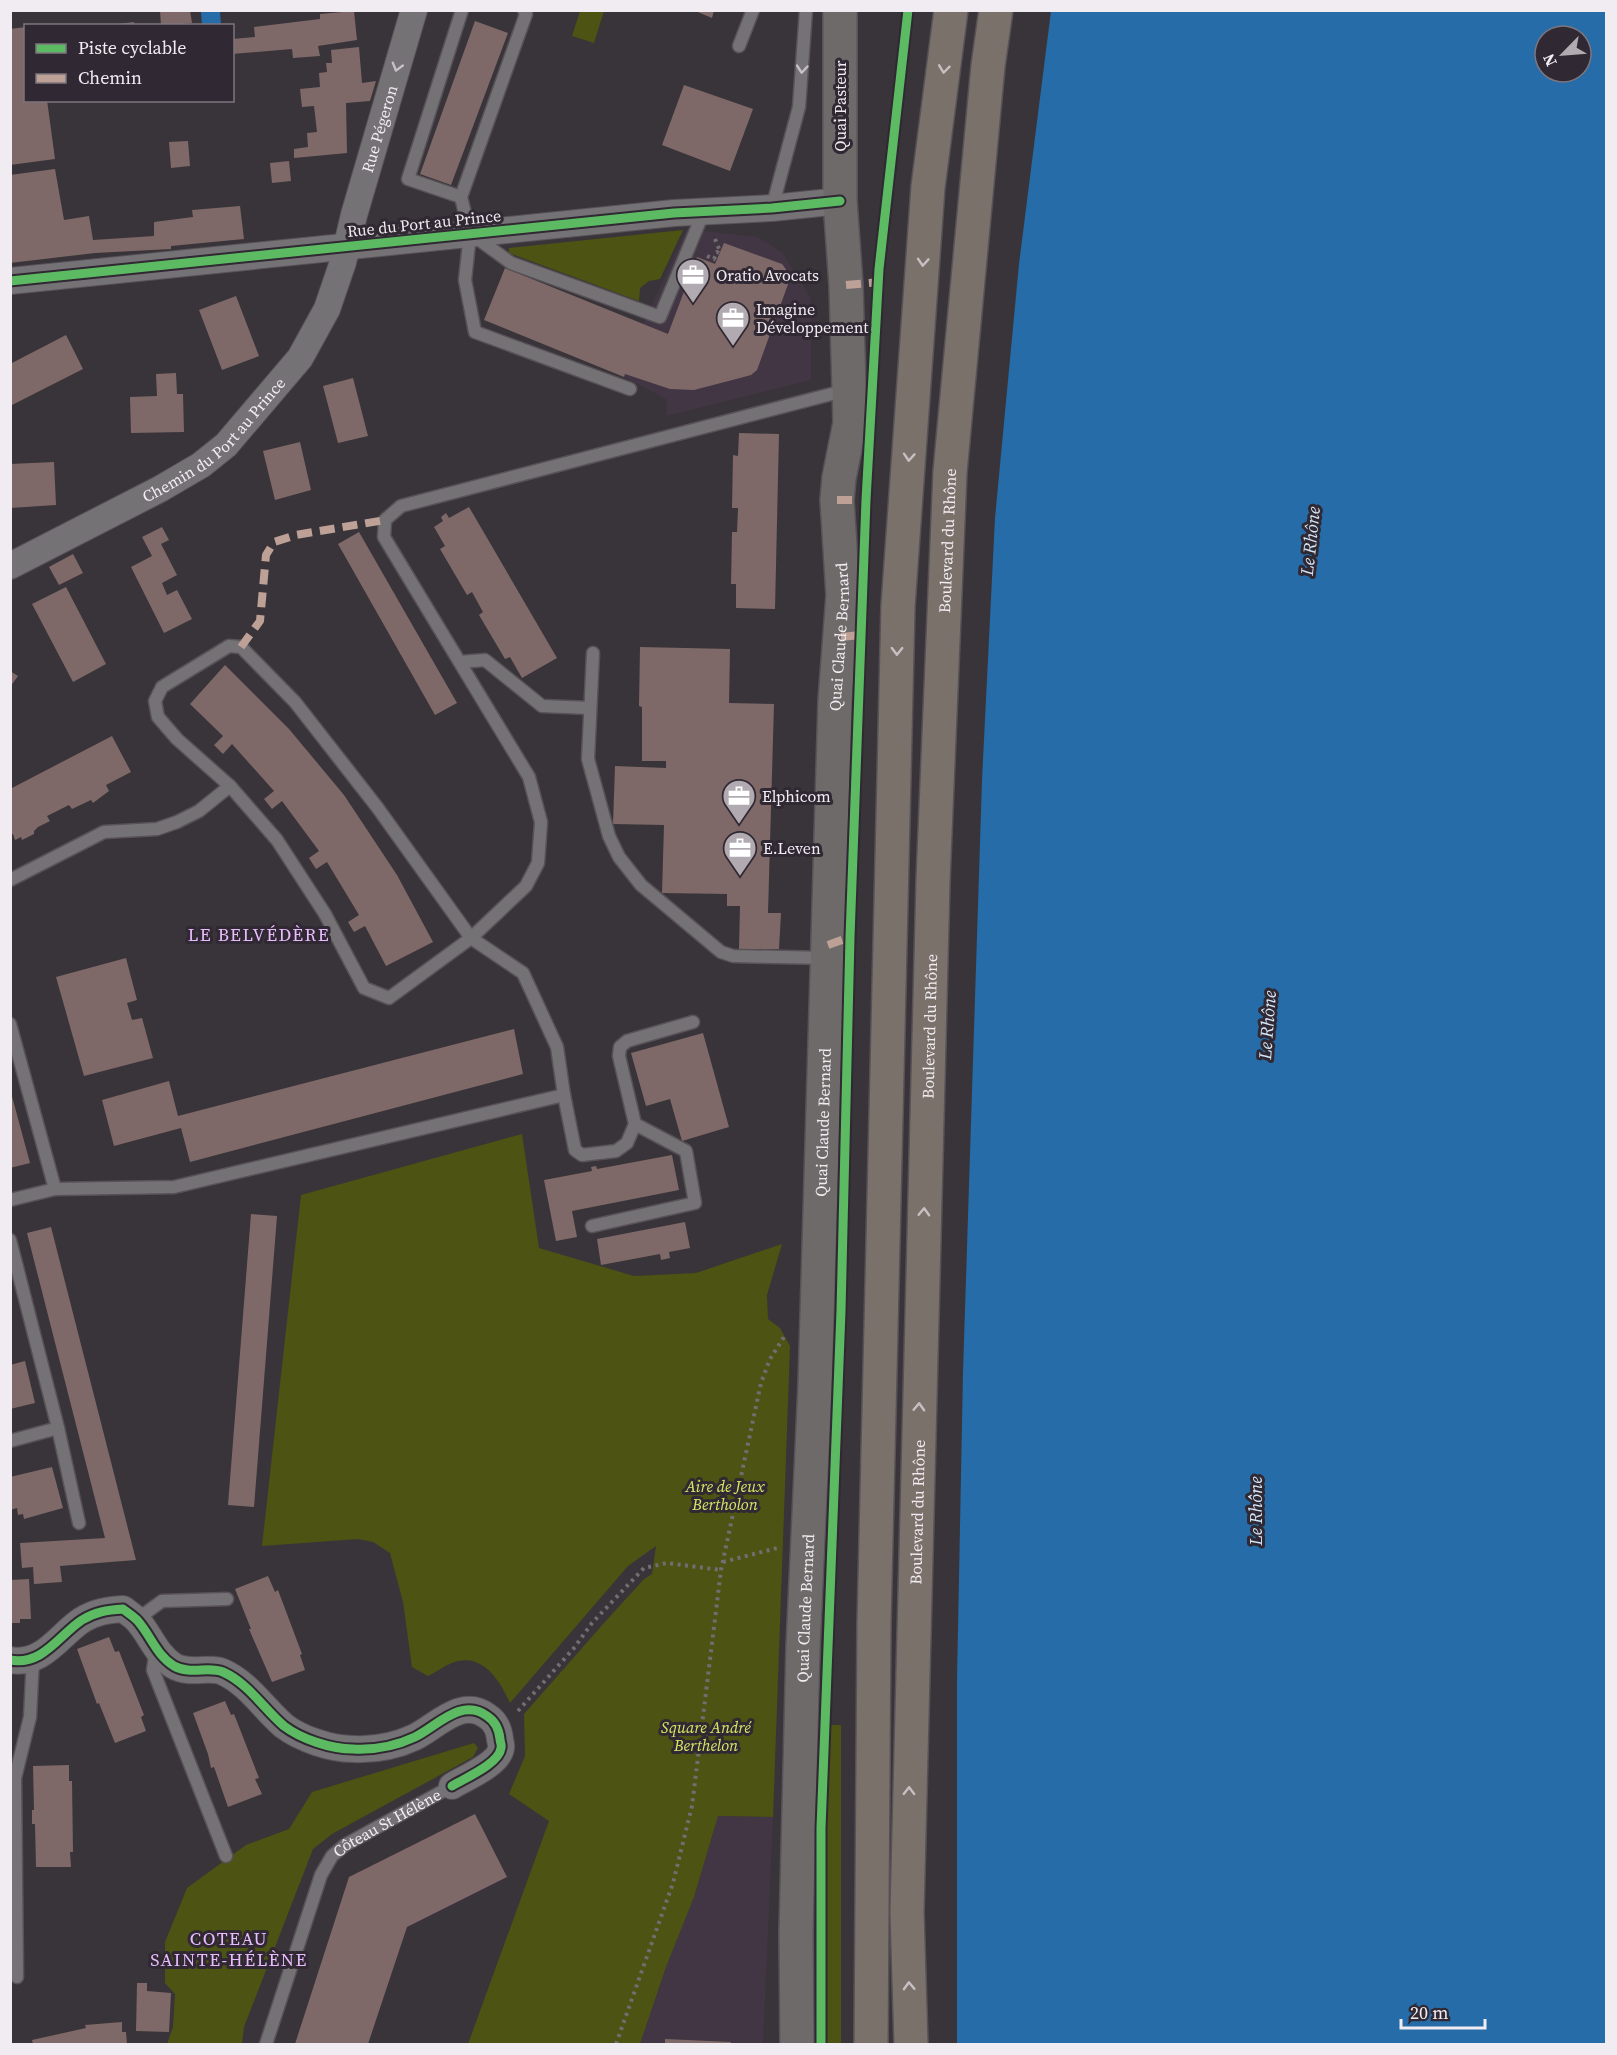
<svg xmlns="http://www.w3.org/2000/svg" width="1617" height="2055" font-family="'Source Serif 4',serif">
<rect width="100%" height="100%" fill="#393439"/>
<g fill="#423644">
<path d="M687,229L757,237L782,252L811,299V380L667,416L666,399L624,377L643,324Z"/>
<path d="M718,1816L773,1817L763,2044H640L666,1967L694,1897Z"/>
</g>
<g fill="#4d5312">
<path d="M580,11H604L594,43L572,36Z"/>
<path d="M683,230L660,279L649,281L640,288L639,301L509,253V248Z"/>
<path d="M522,1134L539,1248L634,1276L696,1273L782,1244L767,1295L768,1319L780,1328L790,1346L773,1817L718,1816L694,1897L666,1967L640,2044H468L549,1821L509,1794L525,1756L524,1714L604,1623L644,1579L652,1574L656,1546L628,1566L510,1703C501,1683 485,1655 458,1661C448,1663 437,1672 428,1676L412,1667L403,1602L390,1553L373,1542L358,1539L262,1546L301,1195Z"/>
<path d="M829,1725H841V2044H825L824,1853Z"/>
<path d="M474,1743L478,1748L473,1757L332,1834L313,1849L244,2027L242,2044H167L173,2027L175,1994L165,1983V1942L187,1888L246,1845L289,1829L312,1792Z"/>
</g>
<g fill="#256ca8" fill-rule="evenodd">
<path d="M220,11L221,25H202L201,12Z"/>
<path d="M1051,11H1606V2044H957V1680L963,1372L982,780L995,518L1019,264ZM1545,36H1581V72H1545Z"/>
</g>
<g fill="#7e6968">
<path d="M160,10H190L192,23L161,26Z"/>
<path d="M693,10H714L712,18Z"/>
<path d="M354,11L357,40L318,46L320,56L293,58L292,49L232,54V39L255,37L254,27L320,19V14Z"/>
<path d="M475,21L508,33L451,185L420,174Z"/>
<path d="M134,22L135,26H119L118,24Z"/>
<path d="M26,27V100H47L55,159L10,165V29Z"/>
<path d="M359,47L362,83L376,81L370,101L346,103L347,153L294,158V149L308,147L307,133L317,132L314,106L302,107L300,89L320,87L319,73L327,72L326,63H332L331,50Z"/>
<path d="M684,85L753,109L730,171L662,145Z"/>
<path d="M188,141L190,166L171,168L169,142Z"/>
<path d="M289,161L291,181L272,183L270,163Z"/>
<path d="M55,169L64,220L89,216L93,240L154,236V222L193,217L192,210L240,206L244,239L171,246V249L95,253L10,263V175Z"/>
<path d="M724,243L782,264L791,276L757,370L751,375L740,378L694,390L670,389L625,374L624,377L484,320L505,268L668,334L697,257L715,264Z"/>
<path d="M236,296L259,356L222,370L199,310Z"/>
<path d="M66,335L83,369L12,405L10,364Z"/>
<path d="M176,373L177,394H183L184,432L131,433L130,397L157,396L156,374Z"/>
<path d="M353,378L368,436L338,443L323,386Z"/>
<path d="M739,433L779,434L775,609L736,608V584H731L732,532H737L738,508H732L733,455L738,456Z"/>
<path d="M300,442L311,490L275,500L263,451Z"/>
<path d="M54,462L56,505L10,508V464Z"/>
<path d="M469,507L557,658L522,678L510,657L505,659L479,615L483,612L472,592L467,595L440,549L445,546L434,527L443,521L441,517L446,513L449,518Z"/>
<path d="M162,527L169,540L161,544L177,575L162,583L167,595L177,590L192,619L164,633L131,567L152,556L142,537Z"/>
<path d="M359,532L457,703L435,715L338,544Z"/>
<path d="M73,554L83,573L59,585L49,567Z"/>
<path d="M66,587L106,664L73,682L32,604Z"/>
<path d="M640,647L730,649L729,703L774,704L768,913H781L779,949H739L740,906H727V894L662,893L664,825L613,824L615,766L666,768V761H642V707L639,706Z"/>
<path d="M225,665L289,729L344,795L397,875L433,942L386,966L365,926L354,932L348,922L359,915L327,862L316,869L309,858L319,851L282,801L272,809L264,799L274,791L232,744L223,754L214,745L223,736L190,704Z"/>
<path d="M10,671L18,676L10,687Z"/>
<path d="M112,736L131,772L106,785L109,791L93,803L91,800L72,809L69,805L47,816L50,821L38,827L34,831V834L22,840L21,837L15,840L13,834L10,835V789Z"/>
<path d="M126,958L137,1000L127,1003L132,1020L142,1018L153,1058L84,1076L56,977Z"/>
<path d="M514,1029L523,1074L190,1162L181,1128L114,1146L102,1100L169,1081L178,1116Z"/>
<path d="M703,1033L729,1127L682,1141L670,1099L646,1106L631,1053Z"/>
<path d="M10,1089L30,1163L10,1168Z"/>
<path d="M672,1155L679,1190L572,1211L577,1237L556,1241L544,1180L592,1171L591,1167L596,1166L597,1169Z"/>
<path d="M251,1214L277,1216L254,1507L228,1505Z"/>
<path d="M685,1222L690,1248L669,1252L670,1258L661,1260L660,1254L601,1265L597,1239Z"/>
<path d="M51,1227L136,1560L60,1566L62,1582L34,1584L33,1567L22,1568L20,1543L105,1538L27,1233Z"/>
<path d="M25,1361L35,1403L10,1409V1365Z"/>
<path d="M52,1467L63,1508L24,1519L23,1514L18,1515L17,1508L10,1510V1477Z"/>
<path d="M268,1576L275,1592L278,1590L302,1654L300,1655L305,1670L272,1682L249,1629H251L235,1589Z"/>
<path d="M29,1579L31,1619H20V1623H10V1580Z"/>
<path d="M109,1637L115,1652L119,1651L144,1715L141,1717L146,1731L115,1743L99,1703L97,1704L77,1649Z"/>
<path d="M225,1701L231,1715L234,1714L259,1778L255,1779L262,1794L228,1807L214,1767L211,1768L208,1754L193,1713Z"/>
<path d="M69,1765V1781H72L73,1852H70L71,1867H36L35,1824H32V1810H34L33,1766Z"/>
<path d="M475,1814L507,1877L407,1927L368,2044H295L349,1877Z"/>
<path d="M137,1983H147V1991L171,1993L169,2032L136,2031Z"/>
<path d="M122,2022V2032H126L127,2044H33L32,2040L86,2028L85,2025Z"/>
<path d="M665,2039L731,2042V2044H665Z"/>
</g>
<g fill="none" stroke-linecap="round" stroke-linejoin="round">
<g stroke="#575257" stroke-width="15">
<g id="service">
<path d="M524,10L526,14L461,197L470,234L465,280L475,332L630,389"/>
<path d="M739,46L753,10"/>
<path d="M461,197L408,179L462,10"/>
<path d="M772,208L799,107L806,10"/>
<path d="M474,236L511,263L660,317L704,211"/>
<path d="M593,653L588,759L609,836L619,857L641,885L721,952L733,956L826,958"/>
<path d="M460,662L485,660L542,706L590,708"/>
<path d="M230,786L177,739L158,717L155,701L162,687L229,646L241,647L295,702L377,807L471,938L526,886L538,863L541,822L529,777L384,537L385,520L401,506L847,390"/>
<path d="M10,880L104,832L157,829L177,822L199,811L230,786L277,840L325,914L364,988L389,998L471,938L523,973L557,1047L564,1095L174,1187L55,1189L10,1200"/>
<path d="M10,1024L55,1189"/>
<path d="M564,1095L575,1150L582,1155L616,1151L627,1143L635,1124L619,1056L620,1047L627,1041L693,1022"/>
<path d="M592,1226L695,1203L686,1151L635,1124"/>
<path d="M10,1240L58,1428L10,1441"/>
<path d="M58,1428L79,1523"/>
<path d="M136,1620L162,1601L227,1599"/>
<path d="M156,1649L153,1670L226,1856"/>
<path d="M17,1977L15,1778L30,1717L33,1658"/>
<path id="s1" d="M266,2044L321,1875L332,1856L345,1845L452,1786"/>
</g>
</g>
<g stroke="#575257" stroke-width="28">
<g id="minor">
<path d="M10,281L674,213L772,208L840,201"/>
<path id="s2" d="M10,566L160,489L201,465L226,445L300,358L327,309L343,262L354,215L414,10"/>
<path d="M10,1660C43,1666 59,1635 82,1620C95,1612 107,1610 123,1609C127,1612 133,1616 137,1620C150,1634 156,1655 174,1666C190,1675 209,1666 223,1672C248,1683 264,1709 284,1726C301,1739 331,1749 353,1749C373,1750 396,1746 415,1737C437,1726 462,1697 487,1716C495,1721 499,1730 500,1739C500,1742 502,1745 501,1748C499,1764 465,1778 452,1786"/>
</g>
</g>
<g stroke="#575257" stroke-width="36">
<g id="secondary">
<path id="s3" d="M797,2044L796,1933L803,1647L815,1385L835,701L843,595L837,500L839,478L850,423L846,285L840,201V10"/>
</g>
</g>
<g stroke="#575257" stroke-width="36">
<g id="trunk">
<path d="M871,2044L874,1624L898,606L928,187L951,10"/>
<path id="s4" d="M911,2044L907,1912L933,881L950,472L988,66L996,10"/>
</g>
</g>
<g stroke="#716e72" stroke-width="4" stroke-dasharray="3 4.5" stroke-linecap="butt">
<path d="M715,239L719,249"/>
<path d="M707,256L714,259L717,252L719,253"/>
<path d="M723,1562L777,1548"/>
<path d="M518,1711L574,1648L592,1623L644,1568L667,1563L721,1570"/>
<path d="M616,2044L673,1883L692,1806L721,1570L761,1383L770,1359L784,1337"/>
</g>
<use href="#service" stroke="#757276" stroke-width="12"/>
<use href="#minor" stroke="#757276" stroke-width="26"/>
<use href="#secondary" stroke="#6f6a6a" stroke-width="33"/>
<use href="#trunk" stroke="#7a716a" stroke-width="33"/>
<g stroke="#bda197" stroke-width="8" stroke-dasharray="15 8" stroke-linecap="butt">
<path d="M846,285L879,282"/>
<path d="M837,500H866"/>
<path d="M841,637L861,635"/>
<path d="M241,647L260,621L266,555L274,542L296,535L385,520"/>
<path d="M828,945L850,937"/>
</g>
<g stroke="#302832" stroke-width="13">
<g id="cycleway">
<path d="M10,281L674,213L772,208L840,201"/>
<path d="M10,1660C43,1666 59,1635 82,1620C95,1612 107,1610 123,1609C127,1612 133,1616 137,1620C150,1634 156,1655 174,1666C190,1675 209,1666 223,1672C248,1683 264,1709 284,1726C301,1739 331,1749 353,1749C373,1750 396,1746 415,1737C437,1726 462,1697 487,1716C495,1721 499,1730 500,1739C500,1742 502,1745 501,1748C499,1764 465,1778 452,1786"/>
<path d="M821,2044V1828L841,1311L850,937L866,500L879,269L908,10"/>
</g>
</g>
<use href="#cycleway" stroke="#5cba63" stroke-width="9"/>
</g>
<defs><path id="oneway-chevron" d="M-2-3.5L2.5 0L-2 3.5" fill="none" stroke-width="1.6" stroke-linecap="round" stroke-linejoin="round" transform="scale(1.5)"/></defs>
<g stroke="#c6c1c7">
<use href="#oneway-chevron" transform="translate(397 67) rotate(106)"/>
<use href="#oneway-chevron" transform="translate(802 69) rotate(95)"/>
</g>
<g stroke="#c7c0c2">
<use href="#oneway-chevron" transform="translate(944 69) rotate(97)"/>
<use href="#oneway-chevron" transform="translate(923 262) rotate(94)"/>
<use href="#oneway-chevron" transform="translate(909 457) rotate(94)"/>
<use href="#oneway-chevron" transform="translate(897 651) rotate(91)"/>
<use href="#oneway-chevron" transform="translate(924 1212) rotate(-88)"/>
<use href="#oneway-chevron" transform="translate(919 1407) rotate(-88)"/>
<use href="#oneway-chevron" transform="translate(909 1791) rotate(-89)"/>
<use href="#oneway-chevron" transform="translate(909 1986) rotate(-92)"/>
</g>
<defs>
<g id="office-pin" transform="scale(1.725)"><path d="M0 17L-7.5 6A9.5 9.5 0 1 1 7.5 6Z" fill="#b1abb1" stroke="#302832"/><path d="M-6-3h4V-5.5h4V-3h4V5H-6ZM-1-4.5V-3h2v-1.5ZM-6 0V1H6V0Z" fill="#fff"/></g>
</defs>
<g fill-rule="evenodd">
<use href="#office-pin" x="693" y="275"/>
<use href="#office-pin" x="733" y="318"/>
<use href="#office-pin" x="739" y="796"/>
<use href="#office-pin" x="740" y="848"/>
</g>
<g text-anchor="middle" dominant-baseline="central" stroke-width="6" stroke-linejoin="round" paint-order="stroke">
<g font-size="16" fill="#f1ebf2" stroke="#302832">
<text transform="translate(840 106) rotate(-90)">Quai Pasteur</text>
<text stroke="none"><textPath href="#s2" startOffset="606">Rue Pégeron</textPath></text>
<text transform="translate(424 223) rotate(-6)">Rue du Port au Prince</text>
<text stroke="none"><textPath href="#s2" startOffset="242">Chemin du Port au Prince</textPath></text>
<text stroke="none"><textPath href="#s4" startOffset="1504">Boulevard du Rhône</textPath></text>
<text stroke="none"><textPath href="#s3" startOffset="1408">Quai Claude Bernard</textPath></text>
<text stroke="none"><textPath href="#s4" startOffset="1018">Boulevard du Rhône</textPath></text>
<text stroke="none"><textPath href="#s3" startOffset="922">Quai Claude Bernard</textPath></text>
<text stroke="none"><textPath href="#s4" startOffset="532">Boulevard du Rhône</textPath></text>
<text stroke="none"><textPath href="#s3" startOffset="436">Quai Claude Bernard</textPath></text>
<text stroke="none"><textPath href="#s1" startOffset="264">Côteau St Hélène</textPath></text>
</g>
<g font-size="16" fill="#f1ebf2" stroke="#302832" text-anchor="start">
<text x="716" y="275">Oratio Avocats</text>
<text x="756" y="309">Imagine<tspan x="756" dy="18">Développement</tspan></text>
<text x="762" y="796">Elphicom</text>
<text x="763" y="848">E.Leven</text>
</g>
<g font-size="16" font-style="italic" fill="#d7e865" stroke="#302832">
<text x="725" y="1486">Aire de Jeux<tspan x="725" dy="18">Bertholon</tspan></text>
<text x="706" y="1727">Square André<tspan x="706" dy="18">Berthelon</tspan></text>
</g>
<g font-size="18" font-style="italic" fill="#d5e7f9" stroke="#302832">
<text transform="translate(1310 541) rotate(-84)">Le Rhône</text>
<text transform="translate(1267 1025) rotate(-86)">Le Rhône</text>
<text transform="translate(1255 1511) rotate(-90)">Le Rhône</text>
</g>
<g font-size="18" letter-spacing="1.5" fill="#e8bcfd" stroke="#302832">
<text x="259" y="934">LE BELVÉDÈRE</text>
<text x="229" y="1938">COTEAU<tspan x="229" dy="21">SAINTE-HÉLÈNE</tspan></text>
</g>
</g>
<rect width="1617" height="2055" fill="none" stroke="#f1ebf2" stroke-width="24"/>
<rect x="24" y="24" width="210" height="78" fill="#302832" stroke="#7d767f" stroke-width="1.5"/>
<rect x="36" y="44" width="30" height="9" fill="#5cba63" stroke="#7d767f" stroke-width="1.5"/>
<text x="78" y="54" font-size="18" fill="#f1ebf2">Piste cyclable</text>
<rect x="36" y="74" width="30" height="9" fill="#bda197" stroke="#7d767f" stroke-width="1.5"/>
<text x="78" y="84" font-size="18" fill="#f1ebf2">Chemin</text>
<g transform="translate(1563 54) rotate(245)"><circle r="28" fill="#302832" stroke="#7d767f" stroke-width="1.5"/>
<path d="M0-4.5L10 22L0 15L-10 22Z" fill="#b1abb1"/>
<text y="-9" font-size="16" font-weight="bold" text-anchor="middle" fill="#f1ebf2">N</text>
</g>
<path d="M1401 2019v9h84v-9" fill="none" stroke="#f1ebf2" stroke-width="3"/>
<text x="1410" y="2019" font-size="18" fill="#f1ebf2" stroke="#302832" stroke-width="4.5" paint-order="stroke">20 m</text>
</svg>
